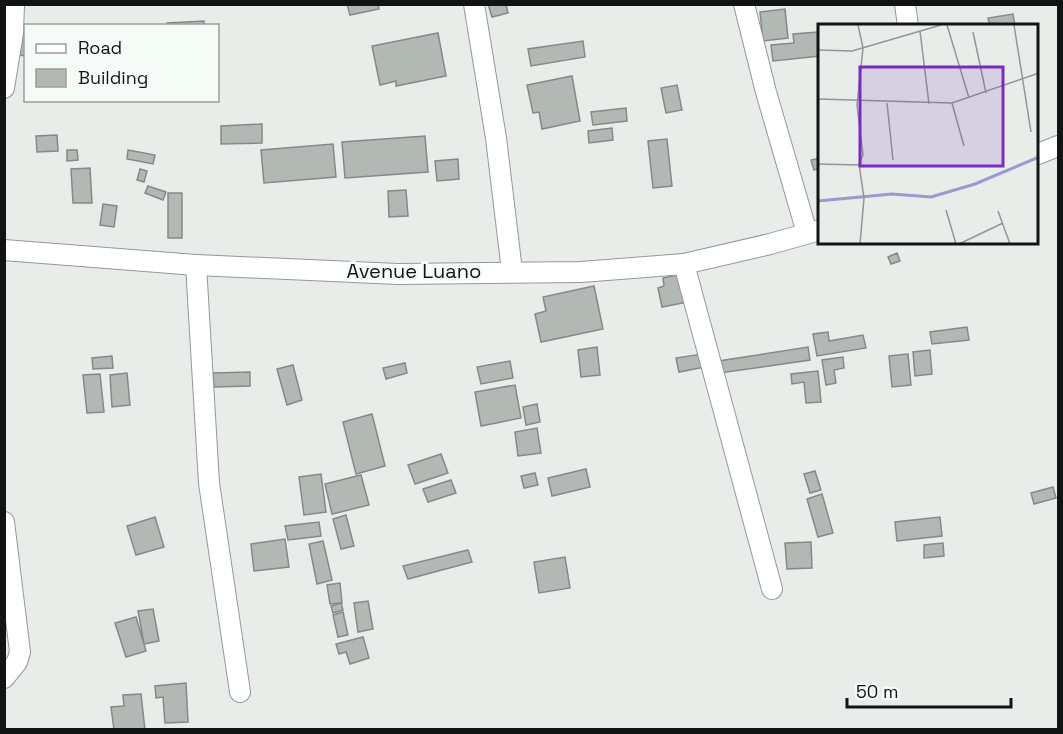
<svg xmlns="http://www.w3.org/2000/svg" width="1063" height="734" font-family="'Space Grotesk',sans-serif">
<rect width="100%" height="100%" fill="#e8edea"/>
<g fill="#b2b8b4" stroke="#858a87" stroke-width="1.5">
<path d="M347,4H378L379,9L350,15Z"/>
<path d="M488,4H506L508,13L492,17Z"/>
<path d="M785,9L788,38L763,41L760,12Z"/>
<path d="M1013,14L1015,26H990L988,18Z"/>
<path d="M204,21V26H167V23Z"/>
<path d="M22,29H26V56L19,55Z"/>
<path d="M818,32L820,56L773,61L771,45L794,43L793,34Z"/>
<path d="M438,33L446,76L396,86V81L380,85L372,46Z"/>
<path d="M583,41L585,57L531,66L528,49Z"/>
<path d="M572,76L580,121L542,129L539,112L533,113L527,85Z"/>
<path d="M677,85L682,110L666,113L661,88Z"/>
<path d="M626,108L627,121L593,125L591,112Z"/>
<path d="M262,124V143L221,144V126Z"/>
<path d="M612,128L613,140L589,143L588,131Z"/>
<path d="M57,135L58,151L37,152L36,136Z"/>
<path d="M425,136L428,172L345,178L342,142Z"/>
<path d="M667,139L672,186L653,188L648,141Z"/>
<path d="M333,144L336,177L264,183L261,150Z"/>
<path d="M67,150H77L78,160L67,161Z"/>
<path d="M128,150L155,155L153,164L127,159Z"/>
<path d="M820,158V168L814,170L811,160Z"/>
<path d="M458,159L459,179L437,181L435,161Z"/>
<path d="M90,168L92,203H73L71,169Z"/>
<path d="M140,169L147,171L144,182L137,180Z"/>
<path d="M148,186L166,192L163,200L145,193Z"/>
<path d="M406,190L408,216L389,217L388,191Z"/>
<rect x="168" y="193" width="14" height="45"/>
<path d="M103,204L117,206L114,227L100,225Z"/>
<path d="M897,253L900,261L891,264L888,257Z"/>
<path d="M687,273L693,301L662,307L658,288L664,286L663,278Z"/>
<path d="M594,286L603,329L541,342L535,314L546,311L543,297Z"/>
<path d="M967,327L969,340L932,344L930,332Z"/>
<path d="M828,332L829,341L863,335L866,348L817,356L813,334Z"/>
<path d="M597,347L600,375L581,377L578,350Z"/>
<path d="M808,347L810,360L720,373L719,361Z"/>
<path d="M930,350L932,374L915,376L913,352Z"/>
<path d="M702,354L705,367L679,372L676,358Z"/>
<path d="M908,354L911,385L892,387L889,356Z"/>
<path d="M112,356L113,368L93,369L92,358Z"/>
<path d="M843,357L844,368L834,370L836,383L826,385L822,360Z"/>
<path d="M510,361L513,378L481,384L477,367Z"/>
<path d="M405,363L407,373L386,379L383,368Z"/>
<path d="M293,365L302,400L287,405L277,369Z"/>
<path d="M818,371L821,402L806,403L804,382L792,384L791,374Z"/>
<path d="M250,372V386L214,387L213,373Z"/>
<path d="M127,373L130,405L112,407L110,375Z"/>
<path d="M100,374L104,412L87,413L83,375Z"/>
<path d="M515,385L521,418L481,426L475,392Z"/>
<path d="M537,404L540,422L526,425L523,407Z"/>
<path d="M372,414L385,466L356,474L343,422Z"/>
<path d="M537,428L541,453L518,456L515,432Z"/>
<path d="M441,454L448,473L415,484L408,465Z"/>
<path d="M586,469L590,487L552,496L548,478Z"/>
<path d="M815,471L821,490L810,493L804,474Z"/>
<path d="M535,473L538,485L524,488L521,476Z"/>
<path d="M321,474L326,512L304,515L299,477Z"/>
<path d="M361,475L369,505L332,514L325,484Z"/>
<path d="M451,480L456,493L428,502L423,489Z"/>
<path d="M1053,487L1056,498L1034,504L1031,493Z"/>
<path d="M822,494L833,533L818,537L807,499Z"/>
<path d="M346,515L354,546L341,549L333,519Z"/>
<path d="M155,517L164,547L136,555L127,526Z"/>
<path d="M940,517L942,536L897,541L895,522Z"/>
<path d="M319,522L321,536L288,540L285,526Z"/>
<path d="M285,539L289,567L254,571L251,544Z"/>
<path d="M323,541L332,580L317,584L309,544Z"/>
<path d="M811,542L812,568L787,569L785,543Z"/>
<path d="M943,543L944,556L924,558V545Z"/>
<path d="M468,550L472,562L408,579L403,566Z"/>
<path d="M565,557L570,588L539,593L534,562Z"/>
<path d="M340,583L342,603L330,604L327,585Z"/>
<path d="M368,601L373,629L358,632L354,603Z"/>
<path d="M341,603L343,610L333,613L331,606Z"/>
<path d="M153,609L159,641L144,644L138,611Z"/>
<path d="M343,612L348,635L338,637L333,615Z"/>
<path d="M136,617L146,651L126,657L115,623Z"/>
<path d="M363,637L369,658L350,664L346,652L339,654L336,644Z"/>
<path d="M186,683L188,722L165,723L163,697L156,698L155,686Z"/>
<path d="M141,694L145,730H114L111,707L124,706L123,695Z"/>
</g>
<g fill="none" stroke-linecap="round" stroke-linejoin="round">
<g stroke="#949995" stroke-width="22">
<g id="minor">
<path d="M474,4L496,138L512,271"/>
<path d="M744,4L766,92L807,233"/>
<path d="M905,4L908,26"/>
<path d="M4,88L13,33L14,4"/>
<path d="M1038,154L1058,146"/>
<path d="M4,250L196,265L398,274L581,272L684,264L770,244L820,230"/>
<path d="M684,264L772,589"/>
<path d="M196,265L209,483L240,692"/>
<path d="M4,522L20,652L17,662L4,678"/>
</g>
</g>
<use href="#minor" stroke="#fff" stroke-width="20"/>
</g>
<g text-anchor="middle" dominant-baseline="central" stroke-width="6" stroke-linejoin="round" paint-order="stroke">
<g font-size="20" fill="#121413" stroke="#f5fbf7">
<text x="414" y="271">Avenue Luano</text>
</g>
</g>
<g transform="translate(818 24)">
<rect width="220" height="220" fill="#e8edea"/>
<path fill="none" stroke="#989bd1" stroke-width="3" d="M0,177L74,170L113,173L157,160L221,133"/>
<path fill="none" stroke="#929694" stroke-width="1.5" d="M40,1L45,24L39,81L45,131L41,140L46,174L42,220M129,1L151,74M196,1L213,108M102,7L111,80M155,8L168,69M0,26L34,27L123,1M0,75L134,79L221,49M69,79L75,136M134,79L146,122M0,140L41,141M128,186L138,220M180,187L192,220M141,220L185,199"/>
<path fill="#7b2cbf" fill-opacity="0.15" stroke="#7b2cbf" stroke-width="3" d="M42,43H185V142H42Z"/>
<rect width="220" height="220" fill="none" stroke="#121413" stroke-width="3"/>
</g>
<rect width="1063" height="734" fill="none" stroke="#121413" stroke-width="12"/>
<rect x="24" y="24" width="195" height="78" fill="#f5fbf7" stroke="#9a9f9c" stroke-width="1.5"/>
<rect x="36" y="44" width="30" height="9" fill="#ffffff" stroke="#9a9f9c" stroke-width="1.5"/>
<text x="78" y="54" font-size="18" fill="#121413">Road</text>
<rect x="36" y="69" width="30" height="18" fill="#b2b8b4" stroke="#9a9f9c" stroke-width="1.5"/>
<text x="78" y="84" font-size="18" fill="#121413">Building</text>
<path d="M847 698v9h164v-9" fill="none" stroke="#121413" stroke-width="3"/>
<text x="856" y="698" font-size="18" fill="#121413" stroke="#f5fbf7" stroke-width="4.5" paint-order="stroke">50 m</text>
</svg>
